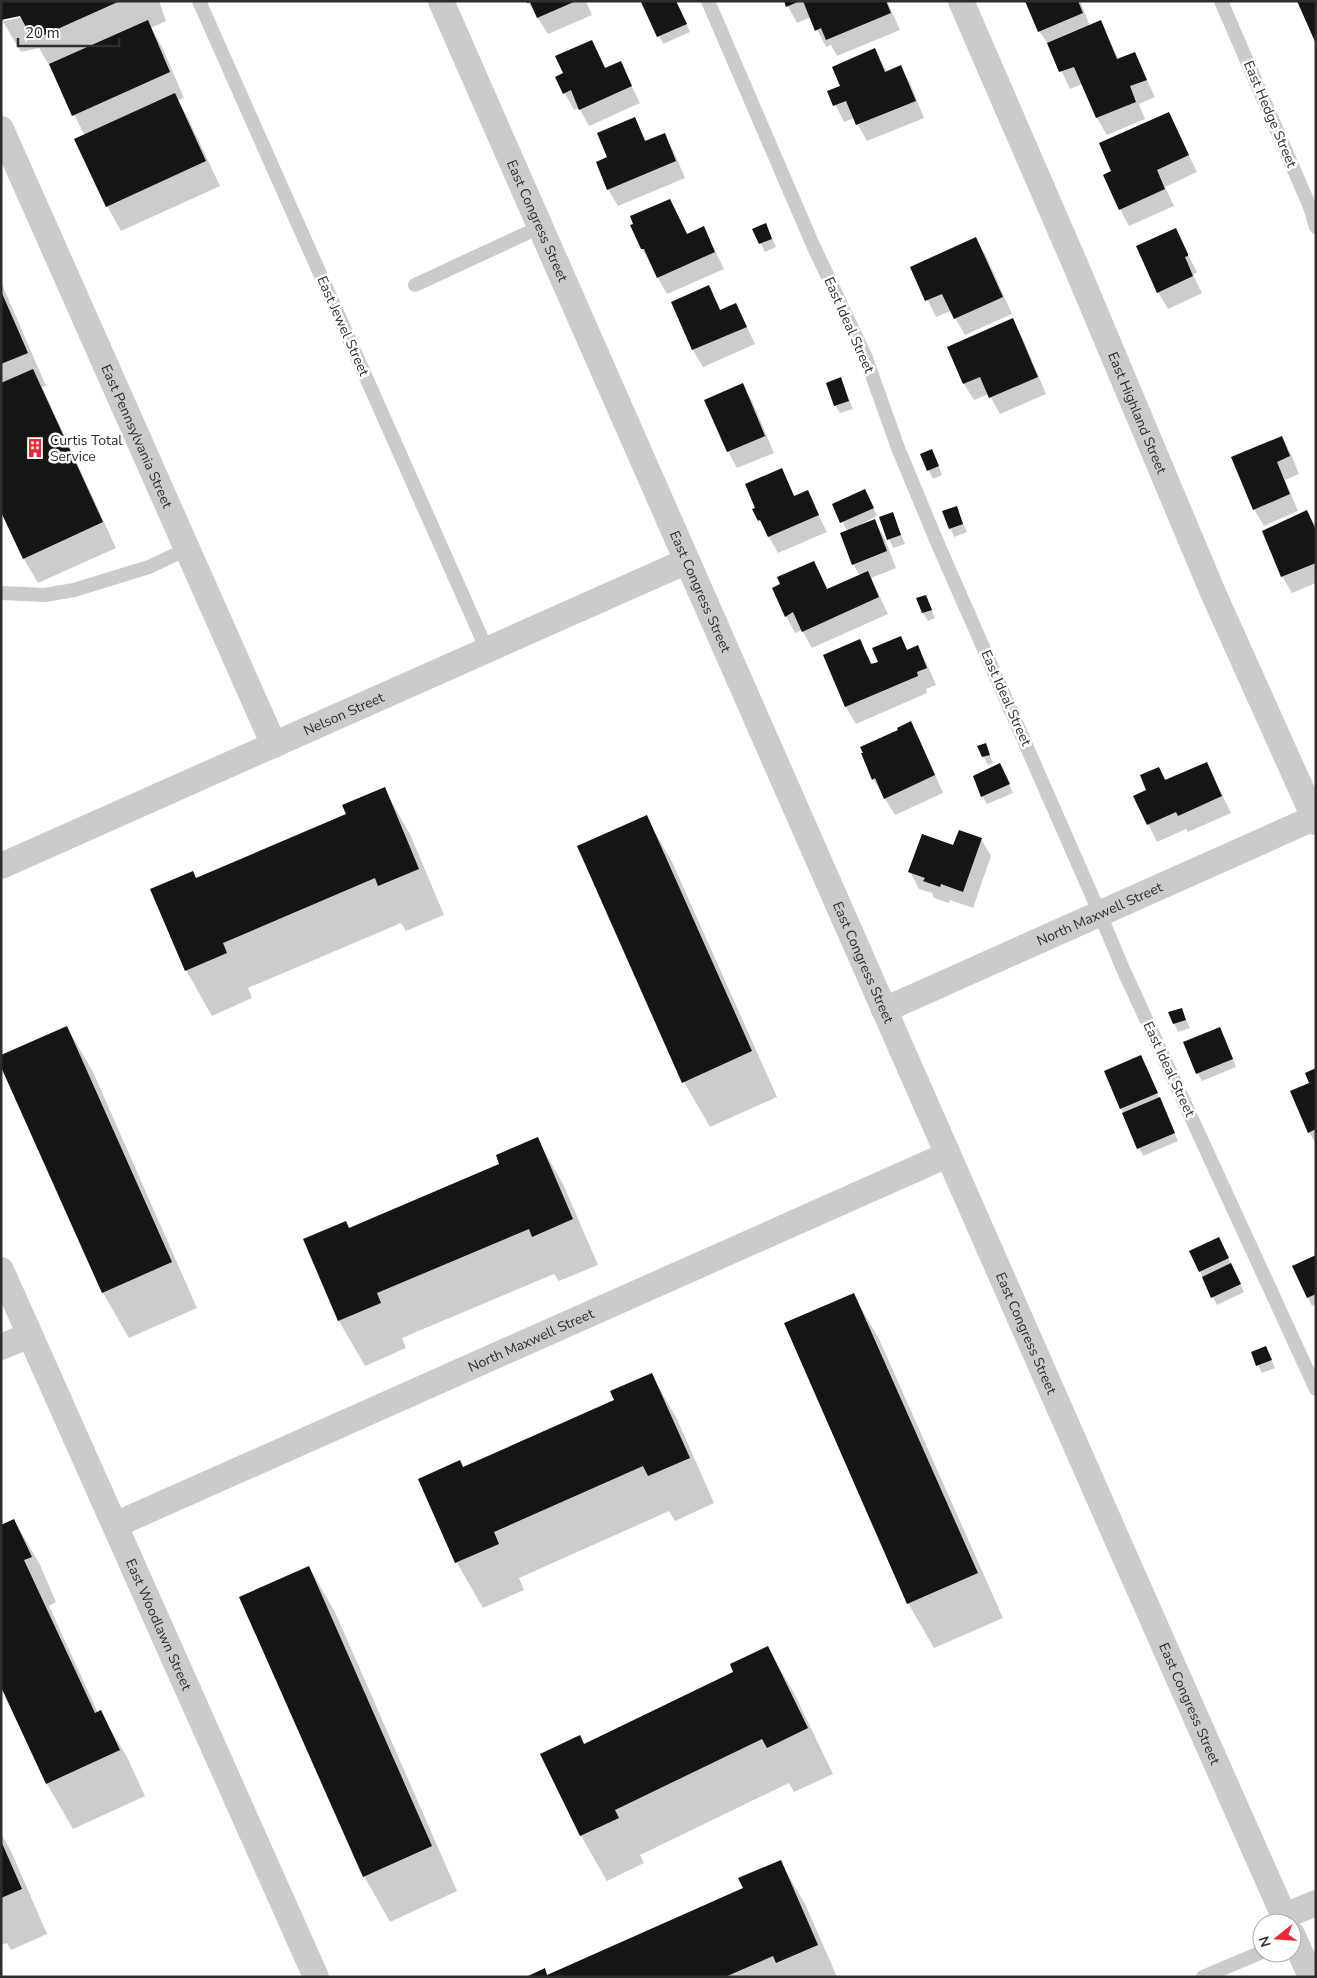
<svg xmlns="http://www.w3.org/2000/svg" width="1317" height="1978" font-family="'Nunito Sans',sans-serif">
<rect width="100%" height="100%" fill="#fff"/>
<g fill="#0003" fill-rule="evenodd">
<path d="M1,1H159L166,21L151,28L162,47L184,98L178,100L189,120L220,186L121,231L107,206L85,136L53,72L39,48L21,52L2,20ZM26,14L27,16L4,21V18Z"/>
<path d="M527,1H586L592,15L548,34Z"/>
<path d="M646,1H676L690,32L663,44L643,2Z"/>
<path d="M785,1H887L900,30L837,56L831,45L826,47L811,17L797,23Z"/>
<path d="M1027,1H1080L1090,26L1100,22L1119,60L1134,53L1155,97L1139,104L1145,119L1107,135L1097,118L1082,84L1070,89L1050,47L1039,31Z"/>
<path d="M592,41L606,69L620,63L640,103L589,126L579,108L574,110L556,78L565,74Z"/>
<path d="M875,50L887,72L901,67L910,83L924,118L867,141L854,118L844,122L829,92L841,86Z"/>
<path d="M1168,113L1197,172L1165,187L1174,206L1129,226L1120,209L1112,171Z"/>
<path d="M634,118L647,142L664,135L674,152L685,178L618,206L608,189V158Z"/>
<path d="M670,200L688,235L704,228L724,269L667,294L642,249Z"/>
<path d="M766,224L776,247L765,252L754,229Z"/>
<path d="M1175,230L1197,272L1193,275L1202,293L1168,309L1158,292Z"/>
<path d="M976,239L986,256L1012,314L965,335L951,311L936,317L912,268Z"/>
<path d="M1,282L46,386L42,387L116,548L38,583L24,559L1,509Z"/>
<path d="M709,287L721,311L736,304L755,344L703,367L693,350L673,303Z"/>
<path d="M1012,320L1022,337L1046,394L1000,414L989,394L974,400L964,384L949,347Z"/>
<path d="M841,379L853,409L840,413L835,405Z"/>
<path d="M742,385L752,401L774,453L737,468L728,451Z"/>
<path d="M1282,437L1291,454L1299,474L1285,480L1298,511L1264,526L1254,509Z"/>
<path d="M921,455L936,459L942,475L933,479Z"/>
<path d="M781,470L795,497L807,492L827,532L778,553L754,510L756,508Z"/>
<path d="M869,498L877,516L863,523L864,525L874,521L884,537L896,568L871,578L888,614L812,648L802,630L795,633L786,616L782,584L814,563L828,590L860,576L853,564L847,531L834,504Z"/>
<path d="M956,507L967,532L954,537L944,512Z"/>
<path d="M1307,512L1316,527V583L1292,593L1282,576Z"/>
<path d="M892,513L905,544L893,548L880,517Z"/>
<path d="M926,596L935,618L928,621L923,613Z"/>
<path d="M900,637L908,651L917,647L927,664L936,685L926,689L927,693L856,724L846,707L825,655L859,641L873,665L879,663Z"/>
<path d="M911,723L920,740L943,793L895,815L873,779L899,731Z"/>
<path d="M985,745L993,763L988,765L979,747Z"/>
<path d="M1207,764L1231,813L1188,832L1186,829L1157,842L1135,796L1147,790L1159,768L1167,781Z"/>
<path d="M1004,773L1013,793L987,804L982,796Z"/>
<path d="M384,789L410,834L444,915L406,931L401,923L248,988L252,998L212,1016L186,970L196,879L348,815Z"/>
<path d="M646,817L672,862L777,1097L710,1127L684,1082Z"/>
<path d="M981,839L991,856L973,908L950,900L949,903L934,898L932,893L919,889L910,872L954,847Z"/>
<path d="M1181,1009L1190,1028L1178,1032L1170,1013Z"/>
<path d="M67,1027L93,1072L197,1308L129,1338L103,1293L1,1064Z"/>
<path d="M1224,1036L1236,1067L1202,1081L1197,1073Z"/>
<path d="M1141,1057L1178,1141L1143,1156L1121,1108Z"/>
<path d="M1316,1070V1144L1309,1132L1310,1083Z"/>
<path d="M537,1139L563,1184L598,1265L559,1281L554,1274L402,1338L406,1348L365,1366L339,1321L349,1229L501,1165Z"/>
<path d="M1223,1247L1244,1292L1217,1305L1200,1271Z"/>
<path d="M1316,1257V1304L1312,1306L1308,1298Z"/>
<path d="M853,1294L879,1339L1003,1618L934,1648L908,1603Z"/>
<path d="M1266,1348L1275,1368L1262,1373L1258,1365Z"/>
<path d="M651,1374L677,1419L714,1503L675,1521L669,1511L519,1578L524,1590L483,1608L457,1563L419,1479L463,1468L616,1400Z"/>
<path d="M14,1520L40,1565L56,1602L49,1606L98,1713L100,1712L127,1757L145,1796L73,1829L47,1784L1,1684Z"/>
<path d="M309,1567L335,1612L457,1891L390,1922L364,1876Z"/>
<path d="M768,1648L794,1693L833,1774L794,1792L789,1783L640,1855L644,1863L607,1881L581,1836L541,1754L584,1745L735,1673Z"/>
<path d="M1,1834L11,1851L47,1934L11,1950L7,1943L1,1945Z"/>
<path d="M780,1861L806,1906L837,1977H529L544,1970L548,1976L744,1889Z"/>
</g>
<g fill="#151515">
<path d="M1,1H120L33,40L20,16L1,20Z"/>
<path d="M526,1H576L537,18L530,2L527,3Z"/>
<path d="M676,1L687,24L657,37L641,2Z"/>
<path d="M784,1H800L786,7Z"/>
<path d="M803,1H886L891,13L826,40L821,28L815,31Z"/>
<path d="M1025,1H1078L1083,13L1038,32Z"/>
<path d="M1297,1H1316V44Z"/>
<path d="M148,20L170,72L72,116L49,64Z"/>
<path d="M1101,20L1117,59L1135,52L1147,80L1130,86L1136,102L1096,118L1074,67L1059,72L1047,43Z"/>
<path d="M592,40L605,68L621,61L632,86L579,110L571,90L563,94L555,77L563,73L555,56Z"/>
<path d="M875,48L885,72L901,65L916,101L856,125L846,101L833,106L827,91L840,86L832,67Z"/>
<path d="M175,93L206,161L106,207L74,139Z"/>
<path d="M1169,112L1189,155L1157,170L1165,189L1119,210L1103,175L1111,171L1099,143Z"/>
<path d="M635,117L645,141L665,133L676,161L607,190L596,162L607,157L597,133Z"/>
<path d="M670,199L687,234L704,226L715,252L657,278L644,249H641L630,225L633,224L630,216Z"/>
<path d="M766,223L772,239L759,244L752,229Z"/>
<path d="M1176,228L1188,254V256L1185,257L1193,276L1157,293L1136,246Z"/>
<path d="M976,237L1003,297L954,319L942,294L925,301L910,267Z"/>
<path d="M709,285L720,310L736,303L747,327L692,350L671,302Z"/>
<path d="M1,291L28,353L1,364Z"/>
<path d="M1013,318L1038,377L989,398L980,377L963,384L947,347Z"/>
<path d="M33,369L103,522L23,559L1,512V383Z"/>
<path d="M841,377L849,401L834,406L826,383Z"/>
<path d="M743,383L765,436L727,452L704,400Z"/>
<path d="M1282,436L1290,456L1277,462L1290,494L1253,510L1231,457Z"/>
<path d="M932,449L939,466L927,471L920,454Z"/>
<path d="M782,468L794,496L808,490L819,515L768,537L760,520L758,521L752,509L755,508L745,484Z"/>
<path d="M865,489L874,508L840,523L832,504Z"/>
<path d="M957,506L963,524L949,529L942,511Z"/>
<path d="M1307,510L1316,530V563L1281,577L1262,531Z"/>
<path d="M893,512L901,535L887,540L879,517Z"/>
<path d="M875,519L887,551L852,565L840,533Z"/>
<path d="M814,561L827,589L868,571L879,597L802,632L793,612L785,617L772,588L780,584L777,577Z"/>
<path d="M926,595L932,610L922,613L916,598Z"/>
<path d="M901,636L907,650L918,645L927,668L917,672L918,676L845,707L823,655L860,639L871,664L878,662L872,648Z"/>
<path d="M911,721L935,775L884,799L875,778L872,780L861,753H863L860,747L898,730L897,728Z"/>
<path d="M986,743L990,755L982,757L977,746Z"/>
<path d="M1207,762L1222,796L1178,816L1176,812L1147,825L1133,796L1146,790L1140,775L1159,767L1165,780Z"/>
<path d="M1000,763L1010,784L981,797L973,776Z"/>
<path d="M385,787L419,869L378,886L375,878L223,943L227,953L185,971L150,889L193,871L196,878L346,814L342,805Z"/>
<path d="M647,815L752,1051L682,1083L577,846Z"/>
<path d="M959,830L982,838L963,892L941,884L940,887L923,881L925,878L908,872L922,834L953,845Z"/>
<path d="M1182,1008L1186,1020L1173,1024L1168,1012Z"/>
<path d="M67,1026L172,1262L102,1293L1,1067V1055Z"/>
<path d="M1220,1027L1233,1059L1196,1074L1183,1042Z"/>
<path d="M1141,1055L1158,1093L1120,1109L1104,1071Z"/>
<path d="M1316,1068V1129L1308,1133L1290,1091L1309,1083L1305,1073Z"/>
<path d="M1160,1097L1175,1133L1137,1149L1122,1113Z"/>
<path d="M538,1137L573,1219L532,1237L529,1229L377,1293L381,1303L338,1321L303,1239L346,1221L349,1228L499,1164L496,1155Z"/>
<path d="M1219,1237L1229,1258L1199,1272L1189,1251Z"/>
<path d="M1316,1255V1294L1307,1298L1292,1266Z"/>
<path d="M1231,1263L1241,1284L1211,1298L1202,1277Z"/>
<path d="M854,1293L978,1573L907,1604L784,1323Z"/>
<path d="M1266,1346L1272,1360L1256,1366L1251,1352Z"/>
<path d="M652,1373L690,1458L648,1476L643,1466L494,1532L499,1544L455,1563L418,1479L460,1460L463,1467L614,1400L610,1391Z"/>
<path d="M14,1519L32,1557L24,1560L95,1713L101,1710L120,1750L46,1784L1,1687V1525Z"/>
<path d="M309,1566L432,1846L363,1877L239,1597Z"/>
<path d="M768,1646L808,1728L767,1748L762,1739L615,1810L619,1818L580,1836L540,1754L580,1735L584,1744L733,1672L730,1664Z"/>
<path d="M1,1841L22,1889L1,1898Z"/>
<path d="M781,1860L818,1945L776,1963L773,1956L725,1977H526L545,1968L547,1975L743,1888L738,1878Z"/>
</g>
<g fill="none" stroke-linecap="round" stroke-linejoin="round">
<g stroke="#cbcbcb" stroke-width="14">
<path d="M199,1L487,650"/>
<path d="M708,1L813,245L866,358L898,448L937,542L1100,914L1123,969L1316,1389"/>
<path d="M1221,1L1310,207L1316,227"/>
<path d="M415,285L540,227"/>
<path d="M1,593L45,595L74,590L149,567L187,549"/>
<path d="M1203,1977L1262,1952"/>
</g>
<g stroke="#cbcbcb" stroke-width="26">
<path id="s1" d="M441,1L1124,1555L1287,1923"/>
<path id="s2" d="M961,1L1075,264L1214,595L1316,822"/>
<path id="s3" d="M1,129L274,745"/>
<path id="s4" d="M1,866L687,561"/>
<path id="s5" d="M884,1010L1316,817"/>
<path id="s6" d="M1,1270L316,1977"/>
<path d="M1,1347L30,1335"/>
<path id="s7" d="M115,1525L947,1155"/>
<path d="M1284,1916L1316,1903"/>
<path d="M1292,1934L1311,1977"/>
</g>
</g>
<defs>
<g id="building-bare" transform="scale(1.5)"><path d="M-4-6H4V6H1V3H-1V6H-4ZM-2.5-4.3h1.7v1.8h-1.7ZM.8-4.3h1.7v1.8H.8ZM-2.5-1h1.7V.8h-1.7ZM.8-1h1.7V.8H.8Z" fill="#e92b35" stroke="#fff" stroke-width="2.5" paint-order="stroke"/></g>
</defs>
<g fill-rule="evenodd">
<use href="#building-bare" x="35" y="448"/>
</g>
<g text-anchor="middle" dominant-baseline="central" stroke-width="5" stroke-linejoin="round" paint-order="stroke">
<g font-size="14" fill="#2e2e2e" stroke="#fff">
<text transform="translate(1270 114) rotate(67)">East Hedge Street</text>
<text stroke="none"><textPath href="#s1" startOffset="240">East Congress Street</textPath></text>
<text transform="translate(849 325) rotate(66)">East Ideal Street</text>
<text transform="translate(343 326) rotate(66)">East Jewel Street</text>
<text stroke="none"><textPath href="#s2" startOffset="448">East Highland Street</textPath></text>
<text stroke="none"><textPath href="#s3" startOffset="336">East Pennsylvania Street</textPath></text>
<text stroke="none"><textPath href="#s1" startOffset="645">East Congress Street</textPath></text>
<text transform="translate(1006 698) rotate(66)">East Ideal Street</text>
<text stroke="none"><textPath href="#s4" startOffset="375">Nelson Street</textPath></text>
<text stroke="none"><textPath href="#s5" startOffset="236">North Maxwell Street</textPath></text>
<text stroke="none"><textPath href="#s1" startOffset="1050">East Congress Street</textPath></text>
<text transform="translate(1169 1069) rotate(65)">East Ideal Street</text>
<text stroke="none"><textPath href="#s1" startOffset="1455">East Congress Street</textPath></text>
<text stroke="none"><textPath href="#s7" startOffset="455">North Maxwell Street</textPath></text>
<text stroke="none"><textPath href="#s6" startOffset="388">East Woodlawn Street</textPath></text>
<text stroke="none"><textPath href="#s1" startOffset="1860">East Congress Street</textPath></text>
</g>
<g font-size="14" fill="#2e2e2e" stroke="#fff" text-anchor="start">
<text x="50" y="440">Curtis Total<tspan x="50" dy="16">Service</tspan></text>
</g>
</g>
<rect width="1317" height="1978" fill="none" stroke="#2e2e2e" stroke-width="5"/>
<g transform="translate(1277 1938) rotate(253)"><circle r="24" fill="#ffffff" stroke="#ababab"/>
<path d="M0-4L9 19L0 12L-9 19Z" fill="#e92b35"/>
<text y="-8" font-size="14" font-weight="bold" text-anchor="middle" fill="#2e2e2e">N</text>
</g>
<path d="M18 38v8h101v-8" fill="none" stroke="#2e2e2e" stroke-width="2.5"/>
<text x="25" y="38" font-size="15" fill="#2e2e2e" stroke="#ffffff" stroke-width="4" paint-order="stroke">20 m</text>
</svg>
